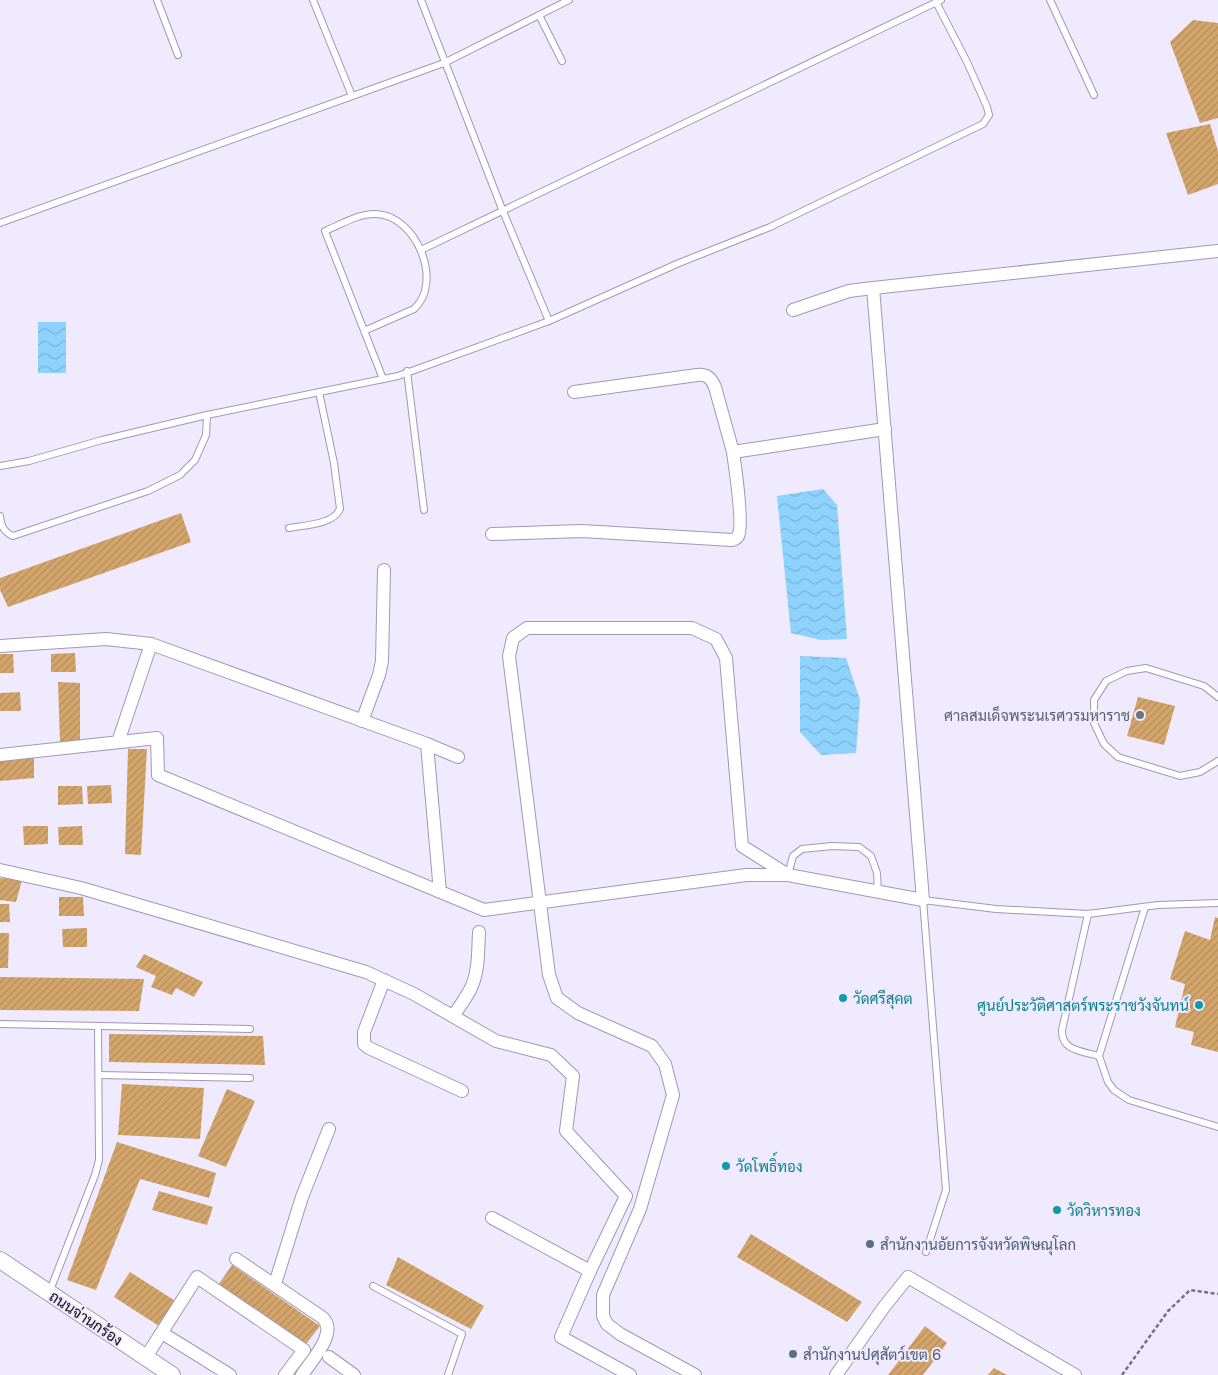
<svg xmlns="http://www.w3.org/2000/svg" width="1218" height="1375" font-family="Inter,Sarabun,sans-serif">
<defs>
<pattern id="water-waves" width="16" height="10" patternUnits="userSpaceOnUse" patternTransform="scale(1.25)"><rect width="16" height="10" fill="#8ed2fe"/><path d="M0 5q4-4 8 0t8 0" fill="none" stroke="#79b3d9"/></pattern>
<pattern id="building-hatch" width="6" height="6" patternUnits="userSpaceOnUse" patternTransform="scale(1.25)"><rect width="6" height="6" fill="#d3a56b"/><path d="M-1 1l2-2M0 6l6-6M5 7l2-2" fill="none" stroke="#b48d5c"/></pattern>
</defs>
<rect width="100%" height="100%" fill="#efeafd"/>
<g fill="url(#water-waves)">
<rect x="38" y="322" width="28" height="51"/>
<path d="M823,489L837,505L847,639L821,640L791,633L777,496Z"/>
<path d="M800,656L846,658L860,700L856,753L821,755L800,732Z"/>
</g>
<g fill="url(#building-hatch)">
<path d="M1193,20L1218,23V118L1200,123L1170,42Z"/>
<path d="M1210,124L1218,151V184L1188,195L1166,133Z"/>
<path d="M181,513L191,542L8,607L0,590V578Z"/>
<path d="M75,653L76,672H51V654Z"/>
<path d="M0,654H13L14,673H0Z"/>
<path d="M58,682L80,683V740L60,742Z"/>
<path d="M20,692L21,711H0V693Z"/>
<path d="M1138,697L1175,706L1164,745L1127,736Z"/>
<path d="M128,749H147L141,855L125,854Z"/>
<path d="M34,756V778L0,781V760Z"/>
<path d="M111,785L112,803L88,804L87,786Z"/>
<path d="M58,786H82L83,804L58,805Z"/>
<path d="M23,826H48V844L24,845Z"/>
<path d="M82,826L83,845H59L58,827Z"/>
<path d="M0,878L22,880L16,902L0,900Z"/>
<path d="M59,897H83L84,916H59Z"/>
<path d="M0,904H9L10,922H0Z"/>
<path d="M1215,917L1218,918V1052L1191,1045L1194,1032L1175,1027L1185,984L1170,979L1185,931L1210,940Z"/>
<path d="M87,928V947H63L62,929Z"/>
<path d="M0,933H9L8,968H0Z"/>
<path d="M144,954L203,982L194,997L176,988L172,995L151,987L156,976L136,967Z"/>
<path d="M0,977L144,979L139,1011L0,1010Z"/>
<path d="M109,1034L263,1036L265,1065L109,1062Z"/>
<path d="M122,1084L204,1088L200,1139L118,1135Z"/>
<path d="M227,1089L255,1101L226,1167L198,1156Z"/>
<path d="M117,1142L216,1173L209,1198L140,1179L96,1290L67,1280Z"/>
<path d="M159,1191L213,1207L207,1225L152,1210Z"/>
<path d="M751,1234L862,1302L847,1322L737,1257Z"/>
<path d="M398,1257L484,1306L471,1329L386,1285Z"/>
<path d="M232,1265L320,1326L306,1344L253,1307L246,1314L214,1291Z"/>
<path d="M130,1272L177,1302L159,1326L114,1297Z"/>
<path d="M925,1326L947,1343L923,1375H888Z"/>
<path d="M994,1368L1007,1375H988Z"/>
</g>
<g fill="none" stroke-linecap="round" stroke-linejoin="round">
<g stroke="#a098b5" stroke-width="8">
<g id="service">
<path d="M157,0L178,55"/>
<path d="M313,0L352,96"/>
<path d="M1050,0L1094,95"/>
<path d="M539,15L562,61"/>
<path d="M0,223L444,63L569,0"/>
<path d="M421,250L941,0"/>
<path d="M549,321L679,263L770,227L983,124L989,115L987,107L967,62L936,2"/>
<path d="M364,331L414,309C444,282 416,215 376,214C359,213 340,225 325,231L383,379"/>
<path d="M407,371L424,510"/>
<path d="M0,466L29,461L102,440L207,415L398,376L549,321L502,209L421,0"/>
<path d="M0,516C1,526 4,532 13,536L148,491L180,475L195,460L206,435L207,415"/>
<path d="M289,528C304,525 333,525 340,509L334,463L319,392"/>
<path d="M1218,697L1204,686L1146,668L1127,671L1106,681L1094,700V723L1104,744L1118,757L1180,776L1200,772L1218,761"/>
<path d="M788,875L793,856L802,849L832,846L859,847L871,856L877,873L878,892"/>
<path d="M1145,907L1099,1056L1108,1082L1114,1090L1129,1100L1218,1127"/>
<path d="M1088,914L1062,1030C1061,1051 1082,1051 1099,1056"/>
<path d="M0,1024L250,1029"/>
<path d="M99,1075L250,1078"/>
<path d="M926,1252L946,1190L923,900L996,909L1088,914L1158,905L1218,903"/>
<path d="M373,1286L462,1334L448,1375"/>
<path d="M49,1293L95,1175L99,1160L98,1026"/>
</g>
</g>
<g stroke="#a098b5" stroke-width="14">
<g id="minor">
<path d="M793,310L849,291L873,288"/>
<path d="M574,392L697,375C707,374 711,378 715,387L733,452"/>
<path d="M492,534L582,531L732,540C735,539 737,538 738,536C744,527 735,466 733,452L885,429"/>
<path d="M0,646L106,639L151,644L427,744L458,757"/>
<path d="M362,721L379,675L382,661L384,570"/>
<path d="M118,742L151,644"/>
<path d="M427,744L440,892"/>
<path d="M0,755L157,738L158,775L484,910L746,875H788L923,900L873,288L1218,251"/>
<path d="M0,870L81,888L366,972L414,994L496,1041L551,1055L573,1076L566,1131L626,1196L590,1271L561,1337L630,1375"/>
<path d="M384,980L364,1032V1044L369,1048L462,1091"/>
<path d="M453,1016C459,1008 465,999 470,990C479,973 478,951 479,932"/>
<path d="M492,1218L590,1271"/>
<path d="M236,1259L323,1318C338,1333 311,1361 302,1375"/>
<path d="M275,1284L302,1197L329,1129"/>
<path d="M162,1333L230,1375"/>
<path d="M146,1357L197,1277L304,1350L285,1375"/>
<path d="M329,1357L354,1375"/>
<path d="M695,1375L620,1334L607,1324L603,1316V1295L640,1209L673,1095L665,1064L652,1046L578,1013L557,998L549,975L509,656L513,638L527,628H692L716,639L726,658L742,846L788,875"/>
<path d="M836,1375L884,1307L908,1277L1075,1375"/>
</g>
</g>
<g stroke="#a098b5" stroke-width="18">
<path id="tertiary" d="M0,1260L172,1375"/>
</g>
<path stroke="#767280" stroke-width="2.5" stroke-dasharray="4 2.5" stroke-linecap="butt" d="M1122,1375L1168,1311L1190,1290L1218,1294"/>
<use href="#service" stroke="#fff" stroke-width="6"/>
<use href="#minor" stroke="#fff" stroke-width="12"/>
<use href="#tertiary" stroke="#fff" stroke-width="16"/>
</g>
<circle fill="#6b7280" stroke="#efeafd" stroke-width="2" cx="1140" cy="715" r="5"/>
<g fill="#0f9aa8" stroke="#efeafd" stroke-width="2">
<circle cx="843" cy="998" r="5"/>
<circle cx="1199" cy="1005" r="5"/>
<circle cx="726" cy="1166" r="5"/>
<circle cx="1057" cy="1210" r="5"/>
</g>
<g fill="#5c6f8a" stroke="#efeafd" stroke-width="2">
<circle cx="870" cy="1244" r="5"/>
<circle cx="793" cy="1354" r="5"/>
</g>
<g text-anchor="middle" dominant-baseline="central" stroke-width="4" stroke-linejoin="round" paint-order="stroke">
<g font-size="15" fill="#5b616d" stroke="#efeafd" text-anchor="end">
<text x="1130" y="715">ศาลสมเด็จพระนเรศวรมหาราช</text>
</g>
<g font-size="15" fill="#0d838f" stroke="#efeafd" text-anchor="start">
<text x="853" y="998">วัดศรีสุคต</text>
<text x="1189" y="1005" text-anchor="end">ศูนย์ประวัติศาสตร์พระราชวังจันทน์</text>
<text x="736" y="1166">วัดโพธิ์ทอง</text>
<text x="1067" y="1210">วัดวิหารทอง</text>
</g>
<g font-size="15" fill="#4e5e75" stroke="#efeafd" text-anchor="start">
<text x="880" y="1244">สำนักงานอัยการจังหวัดพิษณุโลก</text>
<text x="803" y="1354">สำนักงานปศุสัตว์เขต 6</text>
</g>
<g font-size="15" fill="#110d18" stroke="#efeafd">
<text transform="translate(86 1318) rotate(34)">ถนนจ่านกร้อง</text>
</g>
</g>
</svg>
